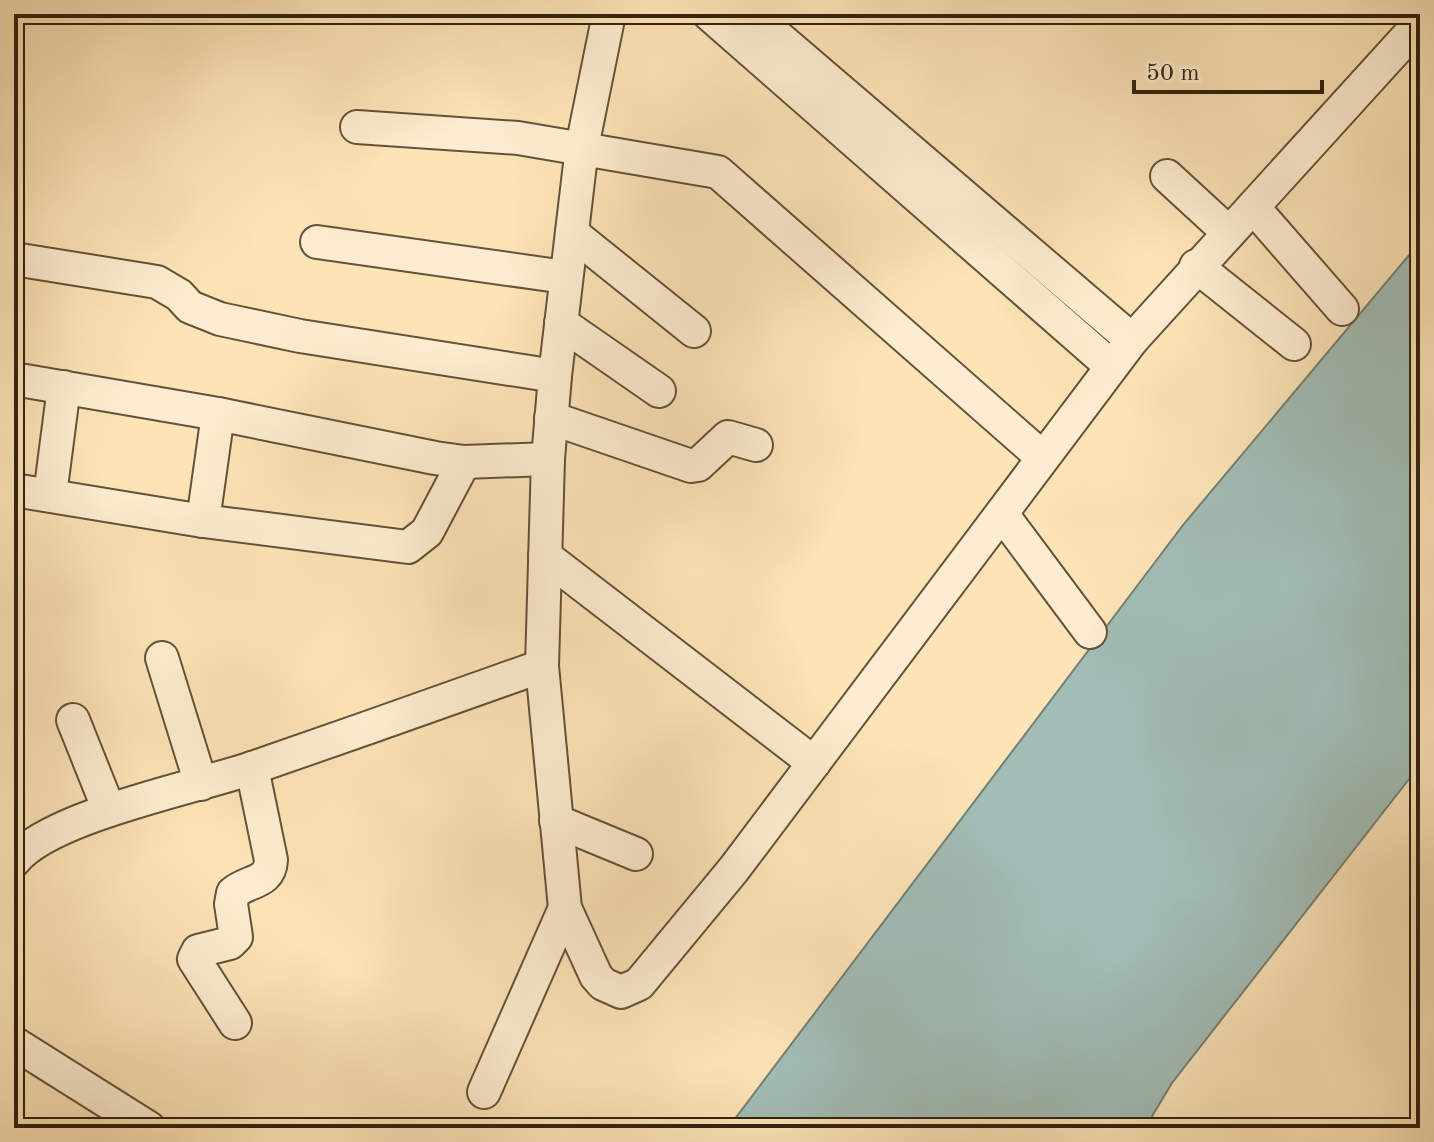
<svg xmlns="http://www.w3.org/2000/svg" width="1434" height="1142" font-family="'Old Standard TT',serif">
<rect width="100%" height="100%" fill="#fce4b7"/>
<filter id="stains"><feTurbulence type="fractalNoise" baseFrequency=".0025" numOctaves="4"/><feColorMatrix values="0 0 0 0 .2 0 0 0 0 .09 0 0 0 0 .02 0 0 0 .5 -.17"/></filter>
<radialGradient id="worn" r=".72"><stop offset=".6" stop-color="#630" stop-opacity="0"/><stop offset="1" stop-color="#630" stop-opacity=".3"/></radialGradient>
<path fill="#a1bdb6" stroke="#747f73" stroke-width="2" d="M1420,242V765L1172,1083L1145,1128H728L1183,525Z"/>
<g fill="none" stroke-linecap="round" stroke-linejoin="round">
<g stroke="#645239" stroke-width="36">
<g id="minor">
<path d="M609,14L582,147L555,376L548,459L542,666L565,908L596,976L603,984L621,992L639,984L734,869L1132,340L1420,23"/>
<path d="M709,14L1111,366"/>
<path d="M751,14L1132,340"/>
<path d="M357,127L518,138L718,172L1042,457"/>
<path d="M1167,176L1229,233"/>
<path d="M1253,207L1342,309"/>
<path d="M572,233L694,331"/>
<path d="M317,242L565,277"/>
<path d="M14,259L157,282L179,295L190,307L220,319L300,336L555,376"/>
<path d="M1196,266L1294,344"/>
<path d="M561,323L659,391"/>
<path d="M14,379L218,414L435,458L464,462L548,459"/>
<path d="M551,418L691,466L698,465L728,437L756,445"/>
<path d="M14,490L203,521L218,414"/>
<path d="M50,495L64,387"/>
<path d="M1002,514L1090,632"/>
<path d="M203,521L408,547L427,532L464,462"/>
<path d="M545,556L814,763"/>
<path d="M162,658L201,784"/>
<path d="M73,720L109,810"/>
<path d="M556,821L636,854"/>
<path d="M14,861C49,816 198,787 255,767C351,734 446,700 542,666"/>
<path d="M235,1023L194,959L198,951L230,943L236,937L231,904L233,893C248,880 270,884 271,860L252,768"/>
<path d="M14,1043L149,1128"/>
<path d="M484,1092L565,908"/>
</g>
</g>
<use href="#minor" stroke="#fdedd0" stroke-width="32"/>
</g>
<rect width="1434" height="1142" fill="none" stroke="#fce4b7" stroke-width="48"/>
<rect x="16" y="16" width="1402" height="1110" fill="none" stroke="#31220f" stroke-width="4"/>
<rect x="24" y="24" width="1386" height="1094" fill="none" stroke="#31220f" stroke-width="2"/>
<path d="M1134 80v12h188v-12" fill="none" stroke="#31220f" stroke-width="4"/>
<text x="1146" y="80" font-size="24" fill="#31220f" stroke="#fdedd0" stroke-width="6" paint-order="stroke">50 m</text>
<rect width="100%" height="100%" filter="url(#stains)"/>
<rect width="100%" height="100%" fill="url(#worn)"/>
</svg>
